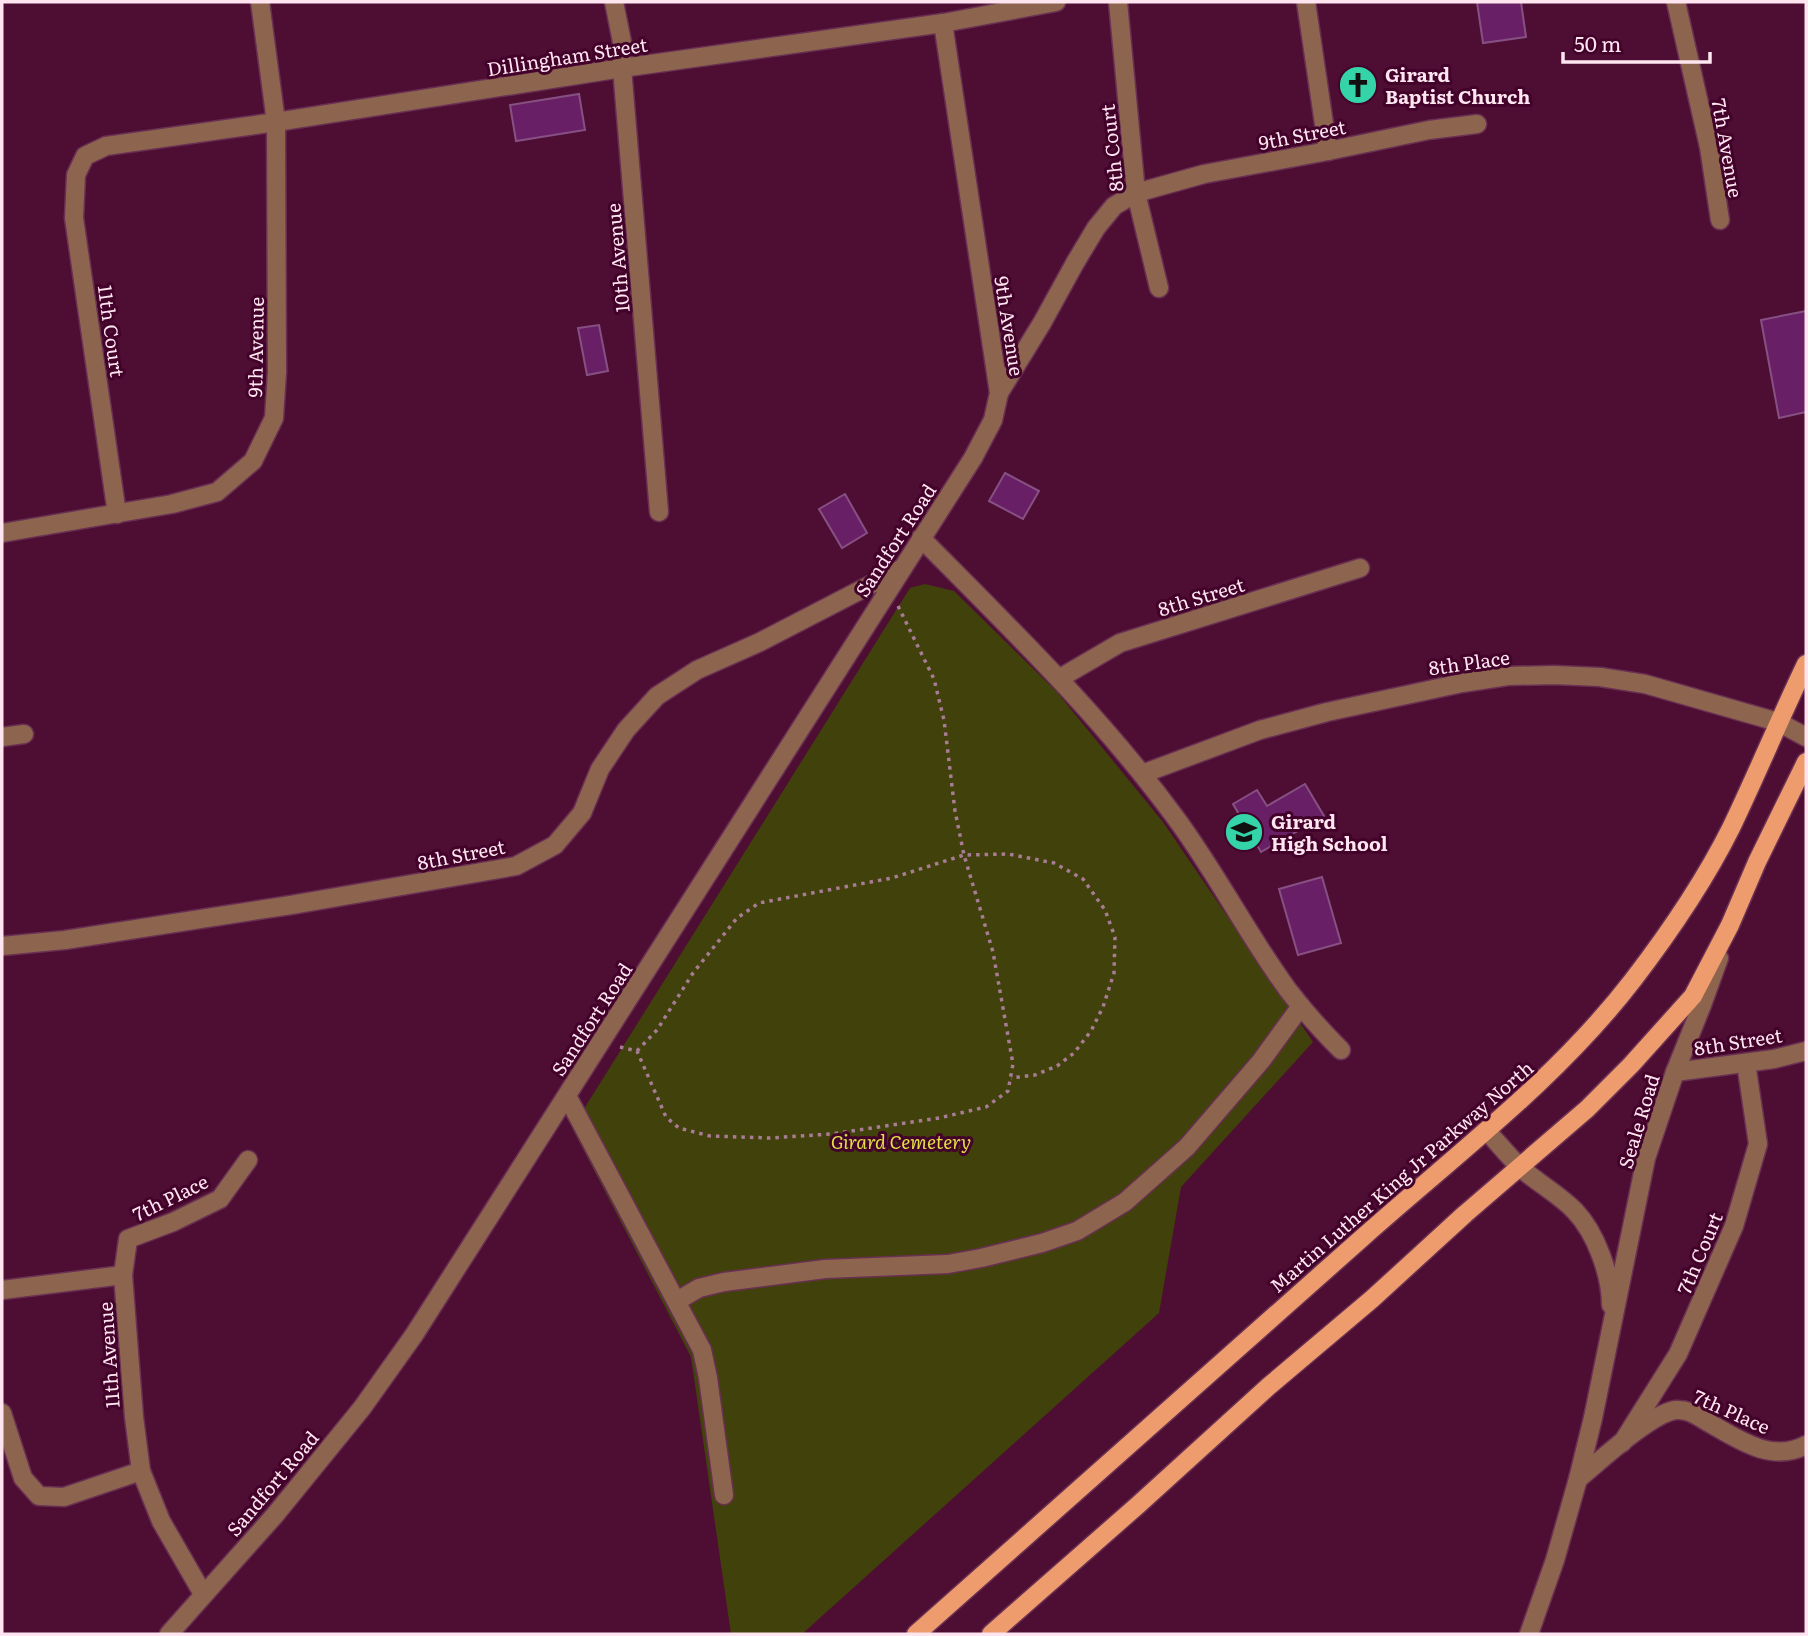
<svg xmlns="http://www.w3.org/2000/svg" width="1808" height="1636" font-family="Literata,serif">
<rect width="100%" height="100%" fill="#4e0e34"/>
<path fill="#41410c" d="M925,584L954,591L1056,691L1163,822L1313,1042L1181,1187L1159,1313L802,1634H731L691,1357L572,1128L910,588Z"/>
<g fill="#681f66" stroke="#875083" stroke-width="2">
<path d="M1477,2H1521L1526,37L1483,43Z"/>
<path d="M579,94L585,130L516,141L510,105Z"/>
<path d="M1806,311V412L1779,418L1761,320Z"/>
<path d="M599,325L608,371L587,375L578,328Z"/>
<path d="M1005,473L1039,491L1023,519L989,501Z"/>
<path d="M845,494L867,533L842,548L819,509Z"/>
<path d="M1305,784L1324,816L1261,852L1233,804L1257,790L1267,806Z"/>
<path d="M1322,877L1341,943L1298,955L1279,889Z"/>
</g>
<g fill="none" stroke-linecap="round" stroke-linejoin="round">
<g stroke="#6a3052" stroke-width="21">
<g id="minor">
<path d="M614,2L622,42V68L659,512"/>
<path d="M1118,2L1136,193L1159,288"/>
<path d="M1306,2L1328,151"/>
<path d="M1676,2L1709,147L1720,220"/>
<path d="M999,393L1042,323L1075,263L1096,228L1114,206L1136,193L1204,174L1328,151L1429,130L1477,124"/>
<path d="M117,514L74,218L76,175L85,156L106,146L276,122L622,68L943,23L1056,2"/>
<path d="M2,533L172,504L217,492L253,461L274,418L277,372L276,122L260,2"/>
<path d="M921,538C1010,628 1100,715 1175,817C1216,872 1247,934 1288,990C1304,1011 1322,1031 1341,1050"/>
<path d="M1060,678L1120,643L1360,568"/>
<path d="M2,737L24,734"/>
<path d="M1142,774L1260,730L1327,712L1462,683L1508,676L1554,675L1600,677L1645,684L1778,722L1806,737"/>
<path d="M2,946L65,940L291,905L516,866L555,845L582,813L600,769L626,730L657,696L697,670L760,642L901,569"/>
<path d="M1675,1072L1774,1059L1806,1051"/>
<path d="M567,1096L702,1350L708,1378L724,1495"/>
<path d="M1487,1131C1498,1143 1508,1156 1520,1167C1537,1183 1559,1194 1575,1211C1596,1233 1611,1275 1611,1305"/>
<path d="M2,1290L123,1275"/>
<path d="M677,1301L699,1288L724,1282L825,1269L948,1264L981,1258L1042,1243L1077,1231L1125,1202L1187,1147L1261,1061L1301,1006"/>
<path d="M2,1413L23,1478L39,1496L64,1497L141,1471"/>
<path d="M1622,1443L1678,1354L1734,1226L1758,1144L1746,1063"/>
<path d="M1578,1479C1599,1462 1651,1413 1676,1410C1688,1409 1696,1415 1706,1421C1736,1438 1771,1464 1806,1445"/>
<path d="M203,1594L161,1521L141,1471L134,1417L123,1275L128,1239L173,1222L220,1199L248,1160"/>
<path d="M169,1634L275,1515L362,1408L414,1335L973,458L993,420L999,393L943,23"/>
<path d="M1529,1634L1555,1560L1578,1479L1593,1418L1646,1158L1675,1072L1702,1005L1719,958"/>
</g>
</g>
<g stroke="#6a3052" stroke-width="21">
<g id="major">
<path d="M916,1634C1065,1503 1213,1370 1362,1238C1455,1155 1556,1080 1633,980C1669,933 1704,882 1731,828C1757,774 1780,718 1806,664"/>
<path d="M991,1634L1138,1505L1269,1386L1372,1299L1465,1214L1587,1109L1631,1065L1693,996L1730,925L1757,862L1806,762"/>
</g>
</g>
<g stroke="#a87c94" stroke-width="3.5" stroke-dasharray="3.5 5" stroke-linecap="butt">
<path d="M620,1047L637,1051L666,1117L679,1128L710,1136L770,1138L831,1134L939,1118L986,1107L1008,1091L1013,1064L993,952L964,855L955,811L944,720L934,679L898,606"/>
<path d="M637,1051L657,1030L693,973L737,918L759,903L892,878L964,855L1008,854L1054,863L1083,879L1105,910L1115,937L1114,973L1103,1007L1091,1031L1074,1053L1057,1066L1035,1075L1011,1078"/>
</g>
<use href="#minor" stroke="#8d654f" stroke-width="18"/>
<use href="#major" stroke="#ee9b6d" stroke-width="18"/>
</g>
<defs>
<g id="church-disc" transform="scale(2.0125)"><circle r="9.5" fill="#34d4a8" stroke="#42022a"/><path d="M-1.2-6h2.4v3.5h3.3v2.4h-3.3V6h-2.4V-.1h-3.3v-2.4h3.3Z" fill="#111"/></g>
<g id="school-disc" transform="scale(2.0125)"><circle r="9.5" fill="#34d4a8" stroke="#42022a"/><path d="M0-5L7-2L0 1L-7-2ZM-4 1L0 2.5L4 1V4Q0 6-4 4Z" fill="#111"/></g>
</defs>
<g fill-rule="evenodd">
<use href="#church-disc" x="1358" y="85"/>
<use href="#school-disc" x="1244" y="832"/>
</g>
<g text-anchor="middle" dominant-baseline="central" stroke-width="6" stroke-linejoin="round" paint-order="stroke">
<g font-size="19" fill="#fee5f0" stroke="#42022a">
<text transform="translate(567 56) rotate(-9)">Dillingham Street</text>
<text transform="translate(1302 134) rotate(-11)">9th Street</text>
<text transform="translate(1111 148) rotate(-96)">8th Court</text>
<text transform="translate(1728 148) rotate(80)">7th Avenue</text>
<text transform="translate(617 258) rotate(-95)">10th Avenue</text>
<text transform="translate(1010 326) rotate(81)">9th Avenue</text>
<text transform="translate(112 331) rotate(82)">11th Court</text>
<text transform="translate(255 347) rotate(-89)">9th Avenue</text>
<text transform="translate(895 540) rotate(-57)">Sandfort Road</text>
<text transform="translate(1201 596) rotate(-17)">8th Street</text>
<text transform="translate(1469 662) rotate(-8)">8th Place</text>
<text transform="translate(461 854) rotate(-11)">8th Street</text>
<text transform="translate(591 1019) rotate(-57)">Sandfort Road</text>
<text transform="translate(1738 1041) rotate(-9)">8th Street</text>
<text transform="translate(1638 1121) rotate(-73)">Seale Road</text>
<text transform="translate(1401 1176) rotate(-41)">Martin Luther King Jr Parkway North</text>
<text transform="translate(170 1197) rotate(-26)">7th Place</text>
<text transform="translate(1699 1253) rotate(-67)">7th Court</text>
<text transform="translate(108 1355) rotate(-94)">11th Avenue</text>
<text transform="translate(1732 1411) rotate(24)">7th Place</text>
<text transform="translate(272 1483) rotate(-50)">Sandfort Road</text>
</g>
<g font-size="19" font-weight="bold" fill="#fee5f0" stroke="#42022a" text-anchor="start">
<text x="1385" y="74">Girard<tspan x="1385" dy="22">Baptist Church</tspan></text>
<text x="1271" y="821">Girard<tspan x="1271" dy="22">High School</tspan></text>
</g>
<g font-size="19" font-style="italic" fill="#e0df46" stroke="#42022a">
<text x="901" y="1141">Girard Cemetery</text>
</g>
</g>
<rect width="1808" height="1636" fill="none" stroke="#fee5f0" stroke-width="7"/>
<path d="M1563 52v10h147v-10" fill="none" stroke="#fee5f0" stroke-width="3.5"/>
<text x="1574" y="52" font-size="21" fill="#fee5f0" stroke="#42022a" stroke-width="5" paint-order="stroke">50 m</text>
</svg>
